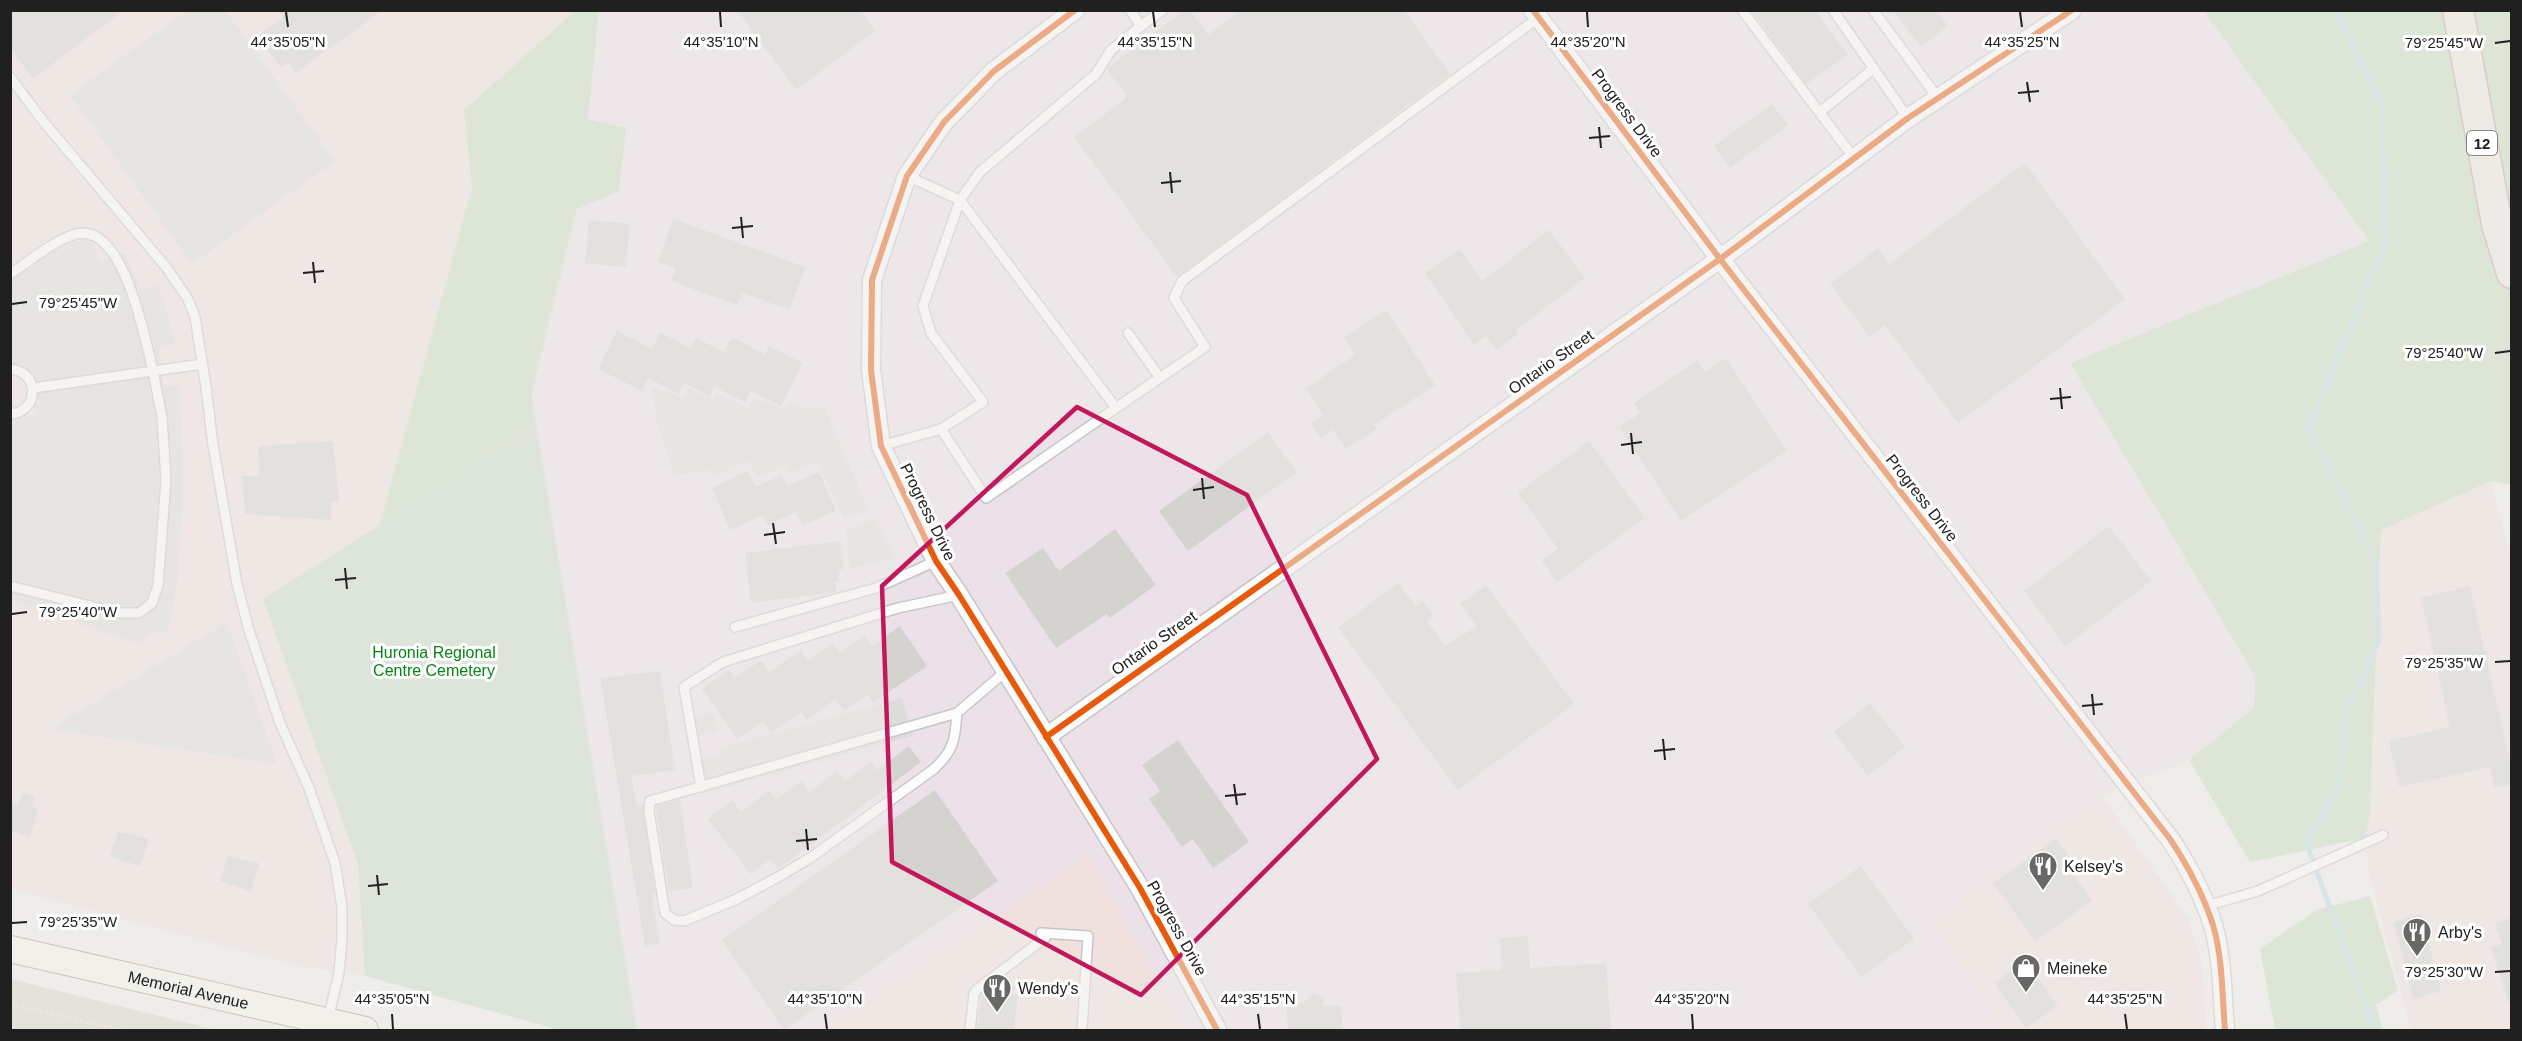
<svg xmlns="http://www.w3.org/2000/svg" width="2522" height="1041" font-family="Arial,sans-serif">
<rect width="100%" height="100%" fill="#eeede9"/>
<g fill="#f0e1de">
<path d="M10,11H575L464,110L472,187L379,527L263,599L358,864L365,976L302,967L11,889Z"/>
<path d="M2491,481L2512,559L2511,1030H2411L2368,870L2366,838L2370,812L2381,530Z"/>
<path d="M2102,796L2188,918L2202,964L2206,1030H2007L1930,921Z"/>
<path d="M1088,854L1185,1030H824Z"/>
</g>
<path fill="#ece1e8" d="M599,11H2204L2370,241L2070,363L2255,676L2254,708L2189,760L2102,796L1930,921L2007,1030H1185L1088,854L824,1030H637L531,393L577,209Z"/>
<g fill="#dcdcda">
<path d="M186,11H226L335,161L192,264L70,95Z"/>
<path d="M90,237L100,261L126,254L140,289L159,285L175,343L159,347L164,387L180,385L183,492L178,575L168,633L152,631L143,645L11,601L10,419L36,415L26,363L11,365L10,282L14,280L13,264Z"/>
<path d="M651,386L683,398L688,388L713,401L716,393L748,408L753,398L783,409L789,401L807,409L824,407L869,510L844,520L817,461L789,474L785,466L757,477L748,461L712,477L709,470L675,476L658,427Z"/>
<path d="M875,518L896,558L850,568L846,531Z"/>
<path d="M227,622L277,764L50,729Z"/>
<path d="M902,698L912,736L709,792L700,760L721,755L720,748Z"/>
<path d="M713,713L718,730L696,737L691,719Z"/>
</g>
<path fill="#d8d8ca" d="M10,979H11L216,1030H11Z"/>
<g fill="#c8debe">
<path d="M575,11H599L588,119L626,128L619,191L577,209L521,436L379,527L472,187L464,110Z"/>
<path d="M2204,11H2511V485L2491,481L2381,530L2370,812L2366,838L2250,862L2189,760L2254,708L2255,676L2070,363L2369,241Z"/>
<path d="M2370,896L2398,990L2376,1005L2383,1030H2275L2260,949L2316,910Z"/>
</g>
<path fill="#c7dac8" d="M531,393L637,1030H559L365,976L358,864L263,599L521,436Z"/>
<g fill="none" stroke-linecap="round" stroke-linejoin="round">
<path stroke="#bcdae3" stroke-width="5" d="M2335,10L2382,105L2385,244L2309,427L2376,561L2379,639L2346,715L2339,786L2306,842L2375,1030"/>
</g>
<g fill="#d5d3d0">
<path d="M10,10H124L33,79L10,48Z"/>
<path d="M278,10H383L295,73L288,63L281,68L258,36L283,18Z"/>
<path d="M737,10H860L875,31L796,90Z"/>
<path d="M1185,10H1190L1208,35L1241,10H1404L1450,74L1177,277L1074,137L1127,97L1107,70L1108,67Z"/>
<path d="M1751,10H1815L1848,55L1806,84Z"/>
<path d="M1892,10H1936L1948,26L1921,47Z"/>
<path d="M1772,104L1788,125L1730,168L1714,146Z"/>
<path d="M2025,163L2125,299L1958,423L1885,325L1869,337L1830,284L1878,248L1889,264Z"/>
<path d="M673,219L805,267L790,310L742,293L737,305L671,281L676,268L658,262Z"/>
<path d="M589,220L630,224L626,267L585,263Z"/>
<path d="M1549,230L1585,278L1516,330L1518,334L1496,350L1486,336L1474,345L1425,273L1460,249L1482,281Z"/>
<path d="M1386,310L1435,385L1374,425L1377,429L1346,449L1333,430L1321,438L1311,423L1323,415L1306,388L1355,355L1344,338Z"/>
<path d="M617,331L652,349L660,332L690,348L696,338L724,352L732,337L765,354L769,346L802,363L781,406L751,391L745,402L714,387L710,396L684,383L679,394L648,378L642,391L598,369Z"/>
<path d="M1726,358L1787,451L1681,521L1619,427L1640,413L1634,403L1697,361L1705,372Z"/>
<path d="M1268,432L1297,472L1188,551L1159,511Z"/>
<path d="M333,441L339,501L331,502V520L245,514L242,476H259L258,446Z"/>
<path d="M1589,441L1645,518L1557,582L1542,561L1558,549L1518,493Z"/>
<path d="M748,471L755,487L782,475L787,486L819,472L836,511L802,526L796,512L768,525L763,515L730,530L712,488Z"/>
<path d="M2109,526L2151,581L2065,646L2024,591Z"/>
<path d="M1115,529L1156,585L1110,618L1107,614L1056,648L1005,573L1043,548L1059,571Z"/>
<path d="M840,541L844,569L838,570L839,581L835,582L836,592L751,603L745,553Z"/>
<path d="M1398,583L1416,606L1423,601L1434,616L1427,621L1445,646L1477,626L1460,604L1486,585L1574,704L1458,790L1338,628Z"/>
<path d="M2470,586L2511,765V784L2495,788L2490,767L2399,787L2389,741L2450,727L2421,598Z"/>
<path d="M900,626L927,666L873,703L868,695L844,711L836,699L806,720L801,712L771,733L763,721L737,739L702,689L729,670L735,678L761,660L769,672L801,650L808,661L833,644L840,653L865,636L872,646Z"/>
<path d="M660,671L675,770L631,776L637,806L643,805L655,894L652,895L660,943L645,946L600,678Z"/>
<path d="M1870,703L1905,747L1868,776L1834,732Z"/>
<path d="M1178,740L1249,842L1213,868L1193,839L1182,847L1149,799L1160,791L1142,765Z"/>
<path d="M909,746L921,762L778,869L770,859L750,874L708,819L732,800L741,812L769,791L776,800L801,781L809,792L837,771L845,781L871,762L877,770Z"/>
<path d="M935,790L998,881L784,1030L722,940Z"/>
<path d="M22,793L35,797L32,807L38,809L30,837L10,831V803L18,806Z"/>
<path d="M680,799L693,888L669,892L656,806Z"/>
<path d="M118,832L149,839L140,866L110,857Z"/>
<path d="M2056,838L2072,860L2066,864L2092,901L2035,941L1993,883Z"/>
<path d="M228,856L259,863L251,891L220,881Z"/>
<path d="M1861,866L1914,939L1861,977L1808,904Z"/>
<path d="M2421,914L2441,991L2413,999L2393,922Z"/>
<path d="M2511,918V1002H2508L2491,947L2502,944L2495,923Z"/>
<path d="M1528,936L1530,968L1606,963L1611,1030H1460L1456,973L1502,970L1500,938Z"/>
<path d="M2025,960L2058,1006L2026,1028L1994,983Z"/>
<path d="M985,992L1018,995L1014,1030H977L981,996Z"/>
<path d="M1312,993L1323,998V1006L1341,1005L1343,1030H1288L1286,1005L1303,1003Z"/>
</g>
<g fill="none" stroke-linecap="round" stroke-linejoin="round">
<g stroke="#c7c6c5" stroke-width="12">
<g id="service">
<path d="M1742,10L1854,158"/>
<path d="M1833,10L1908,118"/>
<path d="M1873,10L1938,98"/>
<path d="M1141,26L1163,10"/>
<path d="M10,77L43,121L166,267L188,299L195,317L206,387L213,445L237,584L248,627L280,723L309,788L335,863L342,907V939L339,973L328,1019"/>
<path d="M1820,112L1873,69"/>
<path d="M907,176L960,200L1116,408L986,498L941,429L983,402L931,333L923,306L960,200L980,172L1096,74L1111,50L1141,26L1130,10"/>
<path d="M10,274C30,261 50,243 73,235C123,217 145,339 153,371L203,364"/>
<path d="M1128,333L1160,378"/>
<path d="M10,369C40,371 40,412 10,414"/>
<path d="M1116,408L1205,347L1174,298L1182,281L1538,18"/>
<path d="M881,446L941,429"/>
<path d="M10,586L118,613H139L152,603L158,585L166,480L162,417L153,371L34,388"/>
<path d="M735,627L876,588L936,561"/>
<path d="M957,713C955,740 954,750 934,769L810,858L778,877L737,899L684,921L674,920L665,913L649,811L650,801L957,713L1006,671"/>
<path d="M701,787L684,687L723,662L898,608L959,595"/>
<path d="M2206,906L2258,891L2383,835"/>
<path d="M1041,933L1088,936L1082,1030"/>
<path d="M970,1030L974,994L976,990L1045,938"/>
</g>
</g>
<g stroke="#c7c6c5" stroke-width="21">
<g id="minor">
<path d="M1075,10L994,71L944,122L907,176L872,280L871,370L881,446L936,561L959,595L1140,888L1217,1030"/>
<path d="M1533,10L1720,259L2170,839C2188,866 2203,894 2213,925C2223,959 2222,996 2225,1030"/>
<path d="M1046,737L1720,259L1908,118L2072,10"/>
</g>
</g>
<g stroke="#97997f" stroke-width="28">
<g id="secondary">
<path id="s1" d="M10,949L365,1030"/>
</g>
</g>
<g stroke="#c59fa9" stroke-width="33">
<path id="trunk" d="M2458,10L2497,224L2512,273"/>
</g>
<path stroke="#ecdcd9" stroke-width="3" stroke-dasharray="3 3" stroke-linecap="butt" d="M10,1004L122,1030"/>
<use href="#service" stroke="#fcfcfc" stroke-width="9"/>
<use href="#minor" stroke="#fcfcfc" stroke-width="18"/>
<use href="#secondary" stroke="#f4f4ec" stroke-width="26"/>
<use href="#trunk" stroke="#eee6e3" stroke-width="30"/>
<g stroke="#fff" stroke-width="10">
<g id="cycleway">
<path d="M1075,10L994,71L944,122L907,176L872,280L871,370L881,446L936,561L959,595L1140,888L1217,1030"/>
<path d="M1533,10L1720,259L2170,839C2188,866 2203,894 2213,925C2223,959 2222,996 2225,1030"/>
<path d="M1046,737L1720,259L1908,118L2072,10"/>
</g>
</g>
<use href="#cycleway" stroke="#e8590c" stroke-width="6"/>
</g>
<path d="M0 0H2522V1041H0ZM1077,407L1247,495L1377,759L1141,995L892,862L882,586Z" fill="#eeede9" fill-opacity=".55" fill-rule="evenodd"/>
<path fill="none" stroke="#c2185b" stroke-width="4.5" stroke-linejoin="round" d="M1077,407L1247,495L1377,759L1141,995L892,862L882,586Z"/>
<path fill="none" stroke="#202020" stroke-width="2" d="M286,12L288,27M720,12L721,27M1153,12L1155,27M1587,12L1588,27M2020,12L2022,27M2495,43L2510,41M2027,82L2030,102M2018,93L2039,91M1599,127L1601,148M1589,138L1610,136M1170,172L1172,193M1161,183L1181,181M741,217L743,238M732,228L753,226M313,262L315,283M303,273L324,271M12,304L27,302M2495,353L2510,351M2060,388L2062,409M2050,399L2071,397M1631,433L1633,454M1621,445L1642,442M1202,478L1204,499M1193,490L1214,487M773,523L776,544M764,535L785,532M345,568L347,589M335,580L356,578M12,614L27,612M2495,662L2510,661M2092,694L2094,715M2082,706L2103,704M1663,739L1665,760M1654,751L1675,749M1234,784L1237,805M1225,796L1246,794M806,829L808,850M796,841L817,839M377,875L379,895M368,886L388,884M12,923L27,922M2495,972L2510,971M392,1014L393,1029M825,1014L827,1029M1258,1014L1260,1029M1692,1014L1693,1029M2125,1014L2127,1029"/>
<defs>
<g id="restaurant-pin" transform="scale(1.5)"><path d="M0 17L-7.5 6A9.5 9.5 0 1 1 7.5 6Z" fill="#686866" stroke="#fff"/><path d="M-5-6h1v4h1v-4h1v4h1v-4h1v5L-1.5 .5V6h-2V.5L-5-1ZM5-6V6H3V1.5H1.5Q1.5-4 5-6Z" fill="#fff"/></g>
<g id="shop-pin" transform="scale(1.5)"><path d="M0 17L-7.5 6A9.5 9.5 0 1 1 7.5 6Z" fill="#686866" stroke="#fff"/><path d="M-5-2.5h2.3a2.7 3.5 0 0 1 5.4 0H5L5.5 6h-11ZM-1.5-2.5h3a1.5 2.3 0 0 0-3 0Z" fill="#fff"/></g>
</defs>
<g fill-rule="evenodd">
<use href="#restaurant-pin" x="2043" y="866"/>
<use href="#restaurant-pin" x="2417" y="932"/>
<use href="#shop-pin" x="2026" y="968"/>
<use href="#restaurant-pin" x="997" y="988"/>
</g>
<g text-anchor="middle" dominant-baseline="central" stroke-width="6" stroke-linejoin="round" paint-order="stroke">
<rect fill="#fff" stroke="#636363" stroke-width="1.5" x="2467" y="131" width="30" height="24" rx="4.5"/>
<g font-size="15" font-weight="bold" fill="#202020">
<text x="2482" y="143">12</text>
</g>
<g font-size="16" fill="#202020" stroke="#fff">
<text transform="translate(1627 113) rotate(53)">Progress Drive</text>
<text transform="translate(1551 362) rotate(-35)">Ontario Street</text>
<text transform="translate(1922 498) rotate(52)">Progress Drive</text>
<text transform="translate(928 512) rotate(64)">Progress Drive</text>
<text transform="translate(1154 643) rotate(-35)">Ontario Street</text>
<text transform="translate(1177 928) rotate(61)">Progress Drive</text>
<text stroke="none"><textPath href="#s1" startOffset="183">Memorial Avenue</textPath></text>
</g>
<g font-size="16" fill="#088414" stroke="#fff">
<text x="434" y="652">Huronia Regional<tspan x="434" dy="18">Centre Cemetery</tspan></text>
</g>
<g font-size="16" fill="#202020" stroke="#fff" text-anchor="start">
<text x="2064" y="866">Kelsey's</text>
<text x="2438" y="932">Arby's</text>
<text x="2047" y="968">Meineke</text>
<text x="1018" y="988">Wendy's</text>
</g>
</g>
<g font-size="15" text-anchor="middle" fill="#202020" stroke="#fff" stroke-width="6" stroke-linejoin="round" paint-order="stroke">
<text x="288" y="47">44°35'05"N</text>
<text x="721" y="47">44°35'10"N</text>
<text x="1155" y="47">44°35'15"N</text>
<text x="1588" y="47">44°35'20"N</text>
<text x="2022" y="47">44°35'25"N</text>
<text x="2444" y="48">79°25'45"W</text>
<text x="78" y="308">79°25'45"W</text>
<text x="2444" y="358">79°25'40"W</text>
<text x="78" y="617">79°25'40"W</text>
<text x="2444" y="668">79°25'35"W</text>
<text x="78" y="927">79°25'35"W</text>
<text x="2444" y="977">79°25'30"W</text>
<text x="392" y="1004">44°35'05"N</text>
<text x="825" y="1004">44°35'10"N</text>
<text x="1258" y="1004">44°35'15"N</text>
<text x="1692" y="1004">44°35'20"N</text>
<text x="2125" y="1004">44°35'25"N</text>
</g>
<rect width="2522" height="1041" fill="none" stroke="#202020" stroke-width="24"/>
</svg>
